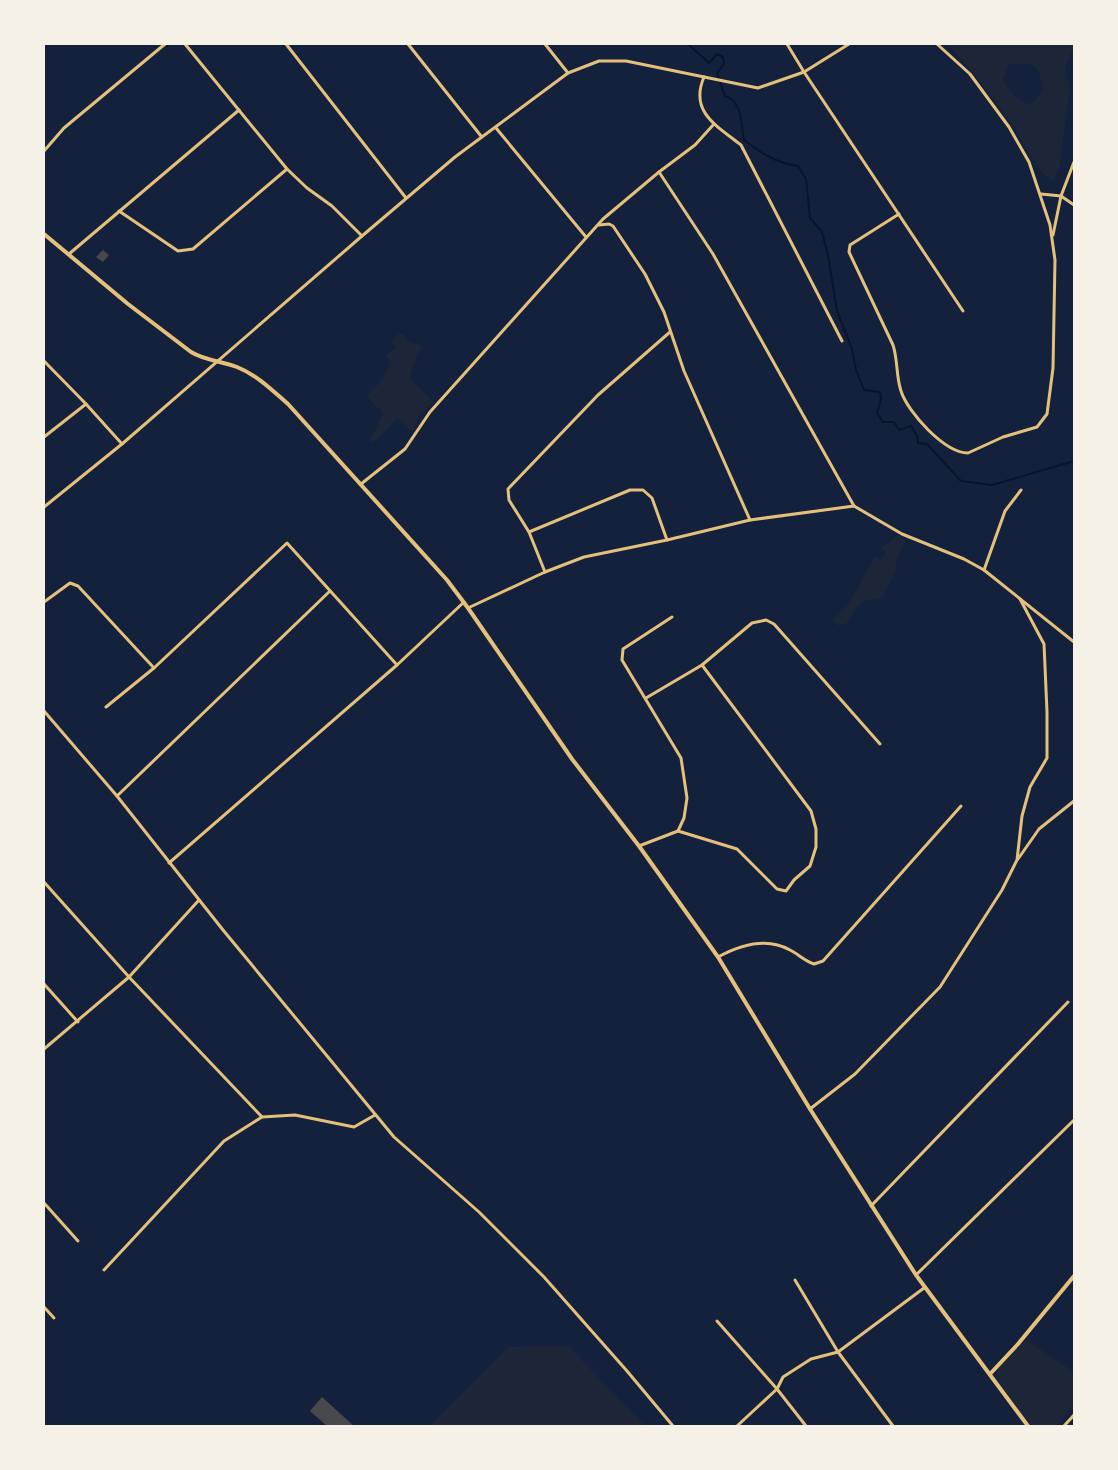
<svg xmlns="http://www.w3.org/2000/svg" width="1118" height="1470" font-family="'Roboto Condensed',sans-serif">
<rect width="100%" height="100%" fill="#14213d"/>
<g fill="#1d2539" fill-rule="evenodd">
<path d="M947,44H1073V50L1065,65L1070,89L1059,169L1053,181C1036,172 1021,137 1009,121C990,94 970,67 947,44ZM1009,64C1034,63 1039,64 1043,89L1034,102L1027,104C1016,99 1009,91 1003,80Z"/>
<path d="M398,334H403L408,341L421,346L409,378L433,402L419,416L412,432L397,418L373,443L370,440L384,413L366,397C377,386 385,378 390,363L386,356L396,347L391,342Z"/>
<path d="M897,535L906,539L896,561V570L884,594L879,599L865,601L855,609L847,623L839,626L833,621L837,614L848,605L875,556L881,559L886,552L882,548L891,542Z"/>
<path d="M1026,1340L1074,1372V1405L1057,1426H1031L996,1378L998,1369Z"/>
<path d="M568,1346L646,1426H430L509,1347Z"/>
</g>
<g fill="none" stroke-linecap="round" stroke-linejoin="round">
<path stroke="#0b132b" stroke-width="2" d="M688,44L709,63L717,54L723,57L724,64L717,73L725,96C742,100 741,124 744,140C761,153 776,163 798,166L806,179L810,218L822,232L828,255L837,311L852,349L856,370L864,390L880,392L881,399L877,413L883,422H894L899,430L911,426L917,436L918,443L927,444L961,481L992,485L1074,461"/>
</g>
<g fill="#48494c">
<path d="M103,250L109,255L103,262L96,257Z"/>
<path d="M322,1397L354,1426H327L310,1411Z"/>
</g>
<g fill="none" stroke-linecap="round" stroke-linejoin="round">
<g stroke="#e5c07b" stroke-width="3">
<path d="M185,44L287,169L307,188L332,206L362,236"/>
<path d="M286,44L406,198"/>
<path d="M408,44L481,136"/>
<path d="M545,44L568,73"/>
<path d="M787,44L804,72L963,311"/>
<path d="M704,77C689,112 717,126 741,145L842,341"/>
<path d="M496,128L586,237"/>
<path d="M44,151L64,128L165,44"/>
<path d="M659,172L713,254L854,506"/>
<path d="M1041,194L1061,196L1074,205"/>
<path d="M119,211L178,251L193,249L287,169"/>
<path d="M899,214L850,245L849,252L893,345C898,360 896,377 901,391C908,413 945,453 968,453L1003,437L1037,427L1047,414L1053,368L1055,260L1050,225L1029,162L1009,127L970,74L937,44"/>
<path d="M599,225L609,224L613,226L645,274L664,312L684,371L750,520"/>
<path d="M1053,235L1061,196L1074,162"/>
<path d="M69,254L239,110"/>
<path d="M44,361L86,404L122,444"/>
<path d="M44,437L86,404"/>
<path d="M361,484L405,449L430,412L603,219L659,172L695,145L714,124"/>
<path d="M854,506L902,534L964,559L984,570L1074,642"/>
<path d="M44,507L122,444L362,236L455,157L568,73L599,61H626L758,88L804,72L849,44"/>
<path d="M529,532L630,490H643L652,498L667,540"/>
<path d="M984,570L1005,511L1021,490"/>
<path d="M545,572L529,532L509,500L508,489L598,395L670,332"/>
<path d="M44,602L70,583L78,586L154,668"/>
<path d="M468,608L545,572L584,557L667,540L750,520L854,506"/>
<path d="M702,665L752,623L766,620L774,624L880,744"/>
<path d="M646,698L702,665L811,811L816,829V847L810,866L794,880L786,891L777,889L737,849L678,831L684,818L687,798L681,758L622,660L623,649L672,617"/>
<path d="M106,707L154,668L287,543L397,665"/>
<path d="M44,711L117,796L223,930L394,1137L479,1212L544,1277L627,1371L673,1426"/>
<path d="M117,796L330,591"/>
<path d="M639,846L678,831"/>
<path d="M1018,859L1039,829L1074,801"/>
<path d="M169,863L397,665L464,602"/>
<path d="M44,882L129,977L262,1117"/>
<path d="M718,957C740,945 767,937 790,950C798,954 805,961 814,964L823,961L961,806"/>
<path d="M44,984L78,1022"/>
<path d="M44,1049L129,977L199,900"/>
<path d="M810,1109L855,1074L940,987L1002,890L1017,860L1022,816L1030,787L1047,758V712L1044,644L1020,599"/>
<path d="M44,1203L78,1241"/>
<path d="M871,1206L1068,1002"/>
<path d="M104,1270L224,1141L262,1117L295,1115L354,1127L375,1115"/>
<path d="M916,1275L1074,1120"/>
<path d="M795,1280L838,1352L893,1426"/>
<path d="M44,1307L54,1318"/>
<path d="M717,1321L777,1389L806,1426"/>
<path d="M737,1426L777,1389L783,1377L811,1359L838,1352L924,1288"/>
<path d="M1064,1426L1074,1415"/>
</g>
<g stroke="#e5c07b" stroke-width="4">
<path d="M44,234L128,304L191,352C206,361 222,361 237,367C257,375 272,390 288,404L447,580L468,608L572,759L639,846L718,957L810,1109L916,1275L1028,1426"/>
<path d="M990,1374L1018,1344L1074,1276"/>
</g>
</g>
<rect width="1118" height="1470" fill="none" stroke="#f6f1e7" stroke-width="90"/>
</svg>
